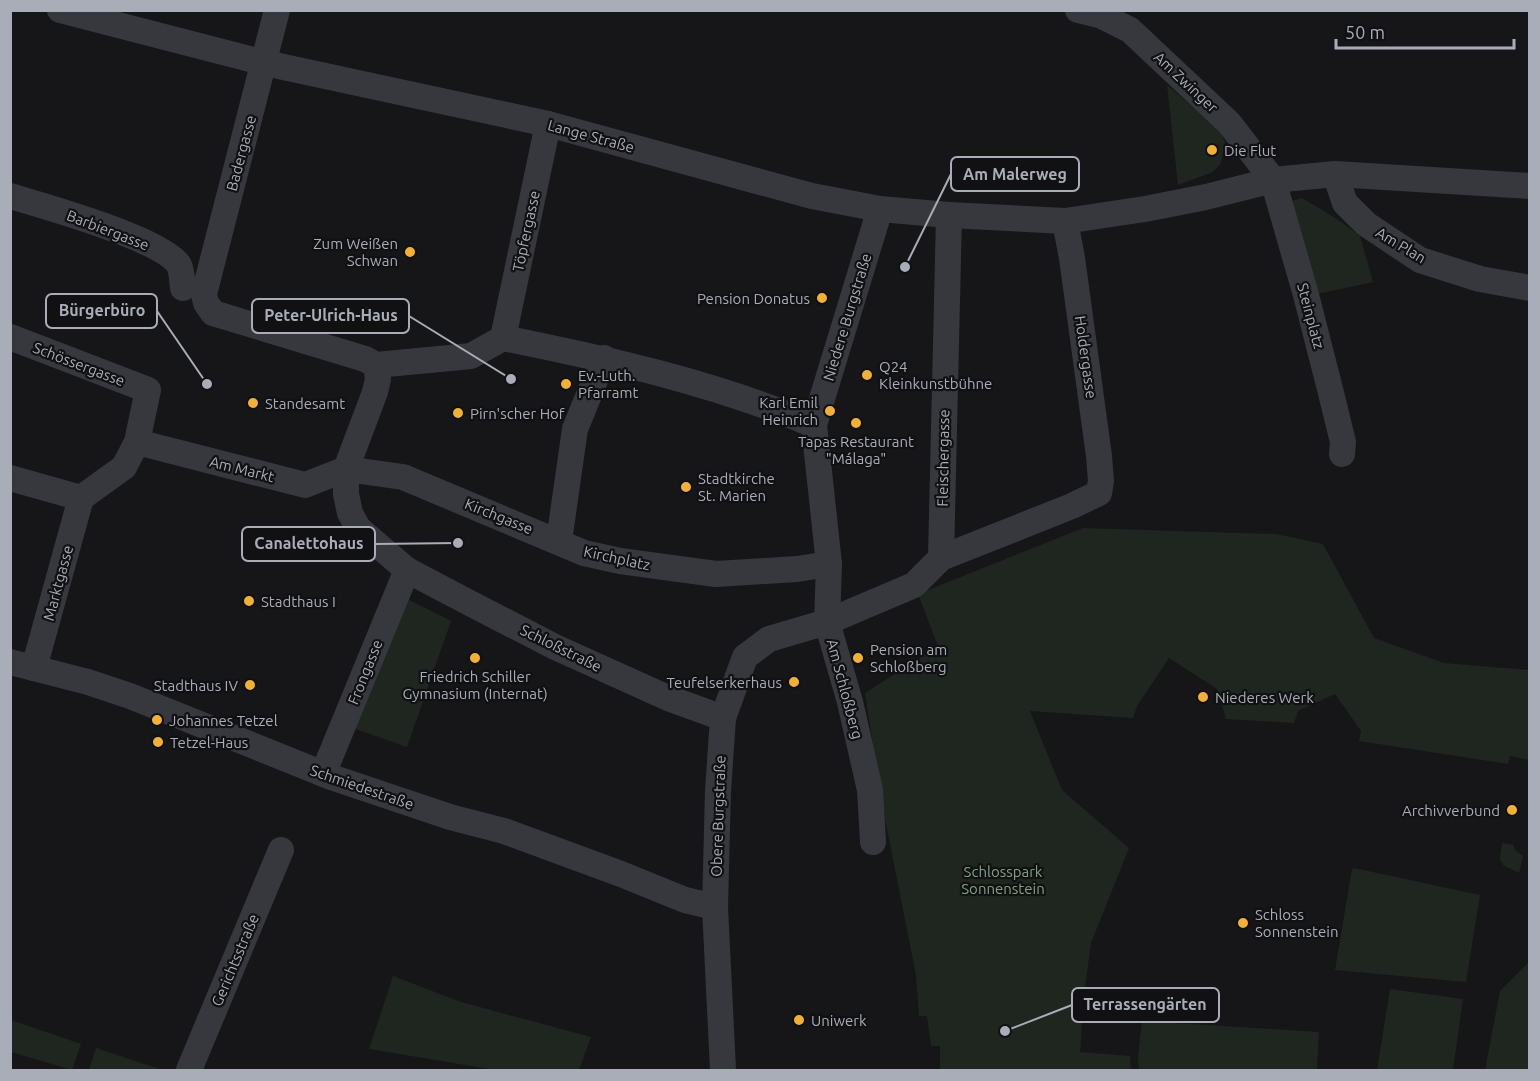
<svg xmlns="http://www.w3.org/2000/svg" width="1540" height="1081" font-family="Ubuntu,sans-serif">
<rect width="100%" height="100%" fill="#161618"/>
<g fill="#1e261f">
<path d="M1167,85L1219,129L1225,142L1221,163L1213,172L1178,185Z"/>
<path d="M1302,198L1337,219L1360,236L1373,282L1317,294L1292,201Z"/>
<path d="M1083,528L1276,534L1323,544L1374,638L1444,663L1529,670V760L1510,756L1508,764L1359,741L1361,731L1335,694L1298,711L1294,723L1226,719L1217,689L1169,658L1137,706L1133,718L1030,711L1062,790L1129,848L1091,943L1084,995L1080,1052L1130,1056L1131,1070H940V1046H931L927,1016H919L916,975L882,804L865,693L938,646L918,594Z"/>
<path d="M409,600L451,621L407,747L350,727L398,604Z"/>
<path d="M1502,843L1513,845L1515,850L1523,856L1519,873L1503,865L1500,859Z"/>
<path d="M1354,868L1480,895L1466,982L1335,970L1352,869Z"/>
<path d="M1529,962V1070H1485L1500,991Z"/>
<path d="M393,976L461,1002L591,1037L579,1070H495L369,1049Z"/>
<path d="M1390,989L1463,999L1453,1070H1377Z"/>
<path d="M11,1020L81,1044L72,1070L11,1052Z"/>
<path d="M1142,1021L1319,1032L1317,1070H1139L1138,1056Z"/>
<path d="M96,1048L163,1070H89Z"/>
</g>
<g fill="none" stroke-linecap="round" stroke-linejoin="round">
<g stroke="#37383d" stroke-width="26">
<path d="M60,10L265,63L548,124L812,196L880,209L949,215L1065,221L1145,209L1206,197L1273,180L1335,174L1530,186"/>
<path d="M277,10L204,294L206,303L213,313L365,359L376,365L471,356L503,338"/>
<path d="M1078,10L1102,16L1130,30L1229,123L1273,180L1306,295L1330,389L1343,442L1342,454"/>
<path d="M1335,174L1345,203L1366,224L1420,260L1480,279L1530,288"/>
<path d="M10,196C44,206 162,239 179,265C182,271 182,281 183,288"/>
<path d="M10,337L148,390L137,442L305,485L346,469L403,477L584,553L620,561L716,574L797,569L829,564"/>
<path d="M503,338C608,359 715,383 814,425"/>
<path d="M503,338L548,124"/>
<path d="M376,365L378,379L375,392L346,469V494L350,513L358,528L407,570L464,600L555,647L668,698L723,718"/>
<path d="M10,478L81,498"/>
<path d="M81,498L124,467L137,442"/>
<path d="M559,541L575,429L604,358"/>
<path d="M941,558L949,215"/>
<path d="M10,662L88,682L130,696L331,777L450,817L504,831L621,874L685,900L715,907"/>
<path d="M34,668L81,498"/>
<path d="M323,774L407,570"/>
<path d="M873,842L870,790L850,702L827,622L829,564L814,425L880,209"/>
<path d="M189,1070L281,850"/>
<path d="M723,1070L715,907L718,791L723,718L745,657L769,639L827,622L914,585L941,558L1072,506L1099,493L1101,481L1099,456L1072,258L1065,221"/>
</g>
</g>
<g fill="#f2b134" stroke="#111113" stroke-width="2">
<circle cx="1212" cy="150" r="6"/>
<circle cx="410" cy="252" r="6"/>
<circle cx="822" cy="298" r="6"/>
<circle cx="867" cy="375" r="6"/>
<circle cx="566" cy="384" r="6"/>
<circle cx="253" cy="403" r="6"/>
<circle cx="830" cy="411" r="6"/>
<circle cx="458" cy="413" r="6"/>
<circle cx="856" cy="423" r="6"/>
<circle cx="686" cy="487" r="6"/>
<circle cx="249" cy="601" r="6"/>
<circle cx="475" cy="658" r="6"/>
<circle cx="858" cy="658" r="6"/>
<circle cx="794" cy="682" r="6"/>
<circle cx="250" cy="685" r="6"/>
<circle cx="1203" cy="697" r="6"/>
<circle cx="157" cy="720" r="6"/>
<circle cx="158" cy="742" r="6"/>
<circle cx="1512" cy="810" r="6"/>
<circle cx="1243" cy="923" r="6"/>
<circle cx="799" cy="1020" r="6"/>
</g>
<g text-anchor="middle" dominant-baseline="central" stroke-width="4.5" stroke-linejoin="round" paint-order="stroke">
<g font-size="15" fill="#a8adb8" stroke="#111113">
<text transform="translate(1186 82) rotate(43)">Am Zwinger</text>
<text transform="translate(591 136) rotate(15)">Lange Straße</text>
<text transform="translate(241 153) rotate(-75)">Badergasse</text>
<text transform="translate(108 230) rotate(21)">Barbiergasse</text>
<text transform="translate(526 231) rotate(-78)">Töpfergasse</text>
<text transform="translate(1401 245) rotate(31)">Am Plan</text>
<text transform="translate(1311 316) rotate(75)">Steinplatz</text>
<text transform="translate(847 317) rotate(-73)">Niedere Burgstraße</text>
<text transform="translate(1086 357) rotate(82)">Holdergasse</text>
<text transform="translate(79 364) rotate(21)">Schössergasse</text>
<text transform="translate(943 458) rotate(-89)">Fleischergasse</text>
<text transform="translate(242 469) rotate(14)">Am Markt</text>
<text transform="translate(499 516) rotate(22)">Kirchgasse</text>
<text transform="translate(617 558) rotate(12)">Kirchplatz</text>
<text transform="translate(58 583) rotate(-75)">Marktgasse</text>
<text transform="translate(561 648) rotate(26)">Schloßstraße</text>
<text transform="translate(365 672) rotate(-68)">Frongasse</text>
<text transform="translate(845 689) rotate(75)">Am Schloßberg</text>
<text transform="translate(362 787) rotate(19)">Schmiedestraße</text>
<text transform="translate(718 816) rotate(-88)">Obere Burgstraße</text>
<text transform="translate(235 960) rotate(-67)">Gerichtsstraße</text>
</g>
<g font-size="15" fill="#a8adb8" stroke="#111113" text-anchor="start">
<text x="1224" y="150">Die Flut</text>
<text x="398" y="243" text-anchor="end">Zum Weißen<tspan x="398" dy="17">Schwan</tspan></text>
<text x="810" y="298" text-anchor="end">Pension Donatus</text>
<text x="879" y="366">Q24<tspan x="879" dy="17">Kleinkunstbühne</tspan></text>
<text x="578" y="375">Ev.-Luth.<tspan x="578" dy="17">Pfarramt</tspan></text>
<text x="818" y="402" text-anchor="end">Karl Emil<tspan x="818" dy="17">Heinrich</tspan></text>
<text x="265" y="403">Standesamt</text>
<text x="470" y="413">Pirn'scher Hof</text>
<text x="856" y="441" text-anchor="middle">Tapas Restaurant<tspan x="856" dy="17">"Málaga"</tspan></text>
<text x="698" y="478">Stadtkirche<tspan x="698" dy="17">St. Marien</tspan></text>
<text x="261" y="601">Stadthaus I</text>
<text x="870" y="649">Pension am<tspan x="870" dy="17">Schloßberg</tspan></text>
<text x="475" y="676" text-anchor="middle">Friedrich Schiller<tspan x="475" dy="17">Gymnasium (Internat)</tspan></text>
<text x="782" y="682" text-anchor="end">Teufelserkerhaus</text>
<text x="238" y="685" text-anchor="end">Stadthaus IV</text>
<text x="1215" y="697">Niederes Werk</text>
<text x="169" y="720">Johannes Tetzel</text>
<text x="170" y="742">Tetzel-Haus</text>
<text x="1500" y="810" text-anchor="end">Archivverbund</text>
<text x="1255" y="914">Schloss<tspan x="1255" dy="17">Sonnenstein</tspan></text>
<text x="811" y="1020">Uniwerk</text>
</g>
<g font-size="15" fill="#7fa381" stroke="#111113">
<text x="1003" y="871">Schlosspark<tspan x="1003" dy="17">Sonnenstein</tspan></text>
</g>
</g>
<path fill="none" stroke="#a8adb8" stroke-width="2" d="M905 267L951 174M207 384L157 311M511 379L409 316M458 543L375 544M1005 1031L1072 1005"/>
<g fill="#a8adb8" stroke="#111113" stroke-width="2">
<circle cx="905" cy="267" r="6"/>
<circle cx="207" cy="384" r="6"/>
<circle cx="511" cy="379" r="6"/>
<circle cx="458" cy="543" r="6"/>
<circle cx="1005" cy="1031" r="6"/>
</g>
<g fill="#111113" stroke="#a8adb8" stroke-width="2">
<rect x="951" y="157" width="128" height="34" rx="6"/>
<rect x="46" y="294" width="111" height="34" rx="6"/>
<rect x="252" y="299" width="157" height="34" rx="6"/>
<rect x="242" y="527" width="133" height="34" rx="6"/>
<rect x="1072" y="988" width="147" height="34" rx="6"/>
</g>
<g font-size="16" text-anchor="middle" font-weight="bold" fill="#a8adb8">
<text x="1015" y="180">Am Malerweg</text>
<text x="102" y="316">Bürgerbüro</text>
<text x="331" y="321">Peter-Ulrich-Haus</text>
<text x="309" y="549">Canalettohaus</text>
<text x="1145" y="1010">Terrassengärten</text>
</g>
<rect width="1540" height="1081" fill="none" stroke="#a8adb8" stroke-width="24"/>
<path d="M1336 39v9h178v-9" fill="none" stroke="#a8adb8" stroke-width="3"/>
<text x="1345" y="39" font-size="18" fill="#a8adb8" stroke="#111113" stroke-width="4.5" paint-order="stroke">50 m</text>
</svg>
